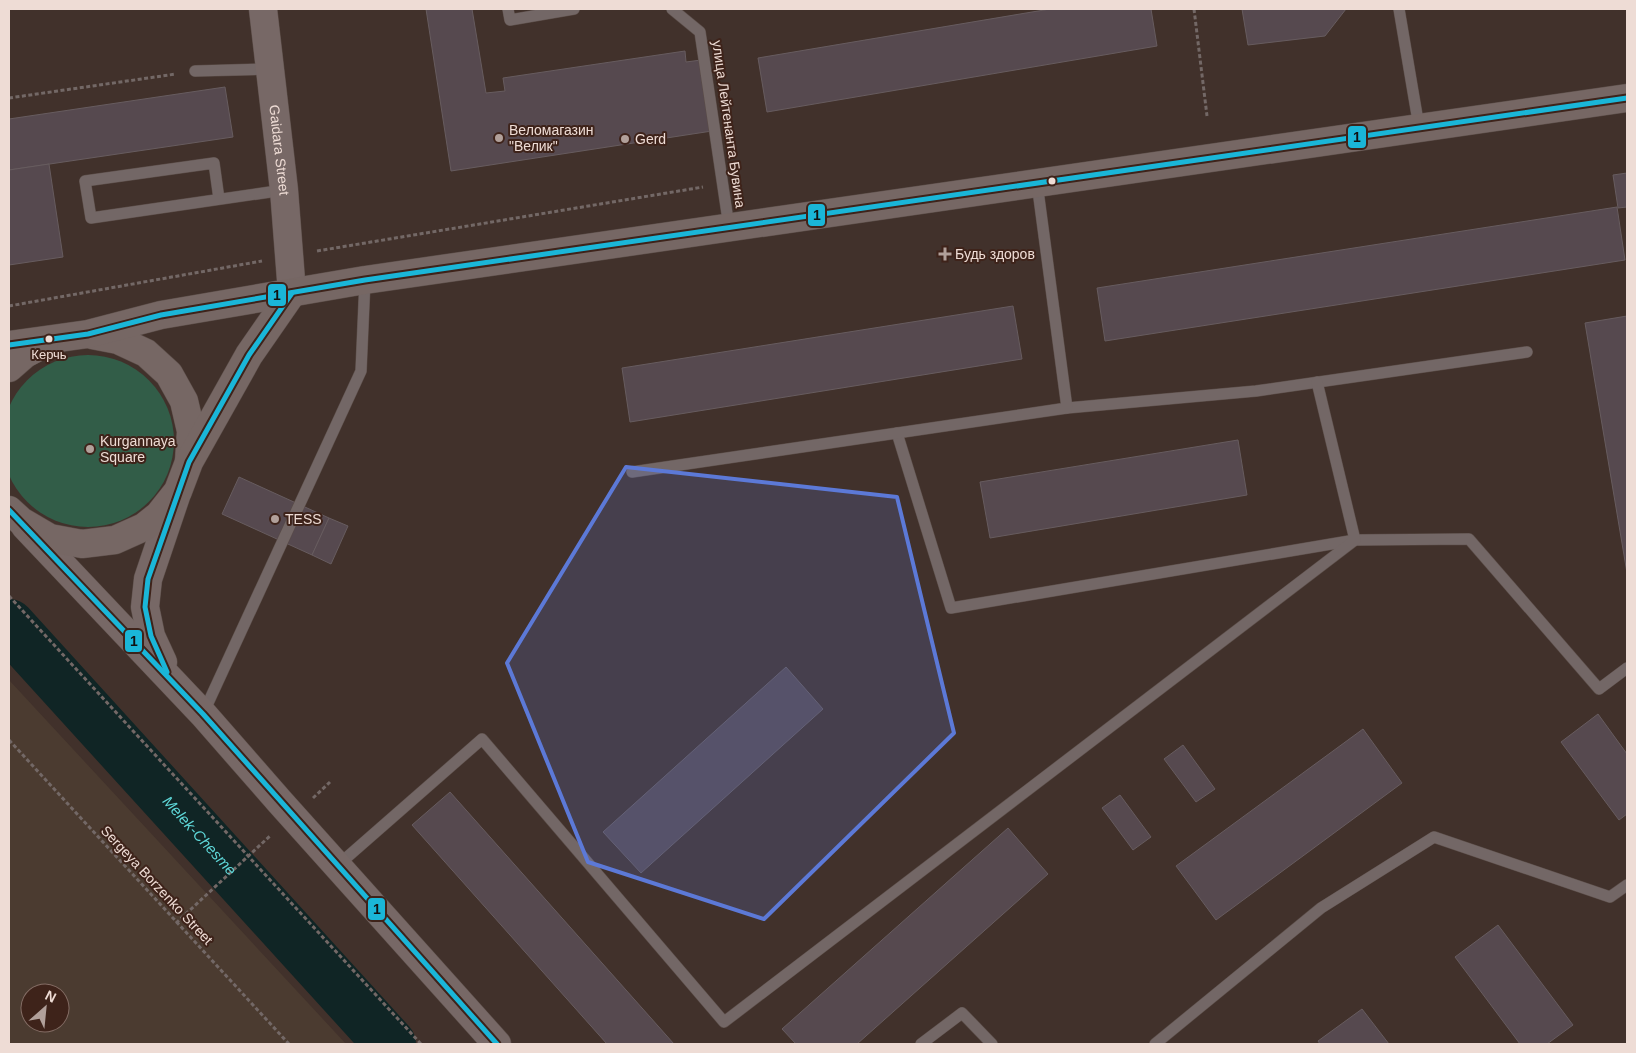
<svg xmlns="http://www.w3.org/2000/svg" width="1636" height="1053" font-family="Helvetica,sans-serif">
<rect width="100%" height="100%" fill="#41312b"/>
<path fill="#4b3b30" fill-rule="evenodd" d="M9,680L346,1044H9ZM30,993H60V1023H30Z"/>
<circle fill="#325d48" cx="88" cy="441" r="86"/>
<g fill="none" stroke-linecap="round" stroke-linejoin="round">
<path stroke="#102525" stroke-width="52" id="s1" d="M9,625L390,1044"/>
</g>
<g fill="#56494f" stroke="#675c5f">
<path d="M426,9H472L486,93L505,91L503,78L685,51L686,62L701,60L712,131L451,171Z"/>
<path d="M1050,9H1151L1157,46L767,112L758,58Z"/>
<path d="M1242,9H1346L1325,36L1248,45Z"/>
<path d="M225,87L233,137L9,170V119Z"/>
<path d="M49,164L63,257L9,265V170Z"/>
<path d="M1627,173V207L1618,208L1613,175Z"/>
<path d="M1617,207L1625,260L1105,341L1097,288Z"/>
<path d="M1013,306L1022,359L630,422L622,368Z"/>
<path d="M1627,316V573L1585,323Z"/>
<path d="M1238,440L1247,495L990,538L980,482Z"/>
<path d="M239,477L329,518L312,555L222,514Z"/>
<path d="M329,518L348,526L331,564L312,555Z"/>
<path d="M786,667L823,709L641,873L603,832Z"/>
<path d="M1598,714L1627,754V814L1619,820L1561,742Z"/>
<path d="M1363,729L1402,783L1216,920L1176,866Z"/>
<path d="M1183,745L1215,789L1196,802L1164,759Z"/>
<path d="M450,792L674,1044H607L412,825Z"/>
<path d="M1120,795L1151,837L1133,850L1102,808Z"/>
<path d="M1008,828L1048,874L857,1044H796L782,1029Z"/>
<path d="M1498,925L1573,1025L1547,1044H1520L1455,957Z"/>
<path d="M1362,1009L1389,1044H1320L1318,1041Z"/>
</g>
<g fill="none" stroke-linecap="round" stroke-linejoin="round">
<g stroke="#5b4d48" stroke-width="12">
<g id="service">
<path d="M508,9L510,20L574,9"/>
<path d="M672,9L700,32L729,227"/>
<path d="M1399,9L1419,127"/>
<path d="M195,71L270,69"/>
<path d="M219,199L214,163L85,181L91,218L284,190"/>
<path d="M1067,408L1256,391L1527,352"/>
<path d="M897,433L951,608L1355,540L1469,539L1599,689L1627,668"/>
<path d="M632,472L1067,408L1037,183"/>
<path d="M203,714L361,371L365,280"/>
<path d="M337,866L482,739L724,1022L1355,540L1317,382"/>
<path d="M921,1044L962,1013L992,1044"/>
<path d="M1155,1044L1321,908L1434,837L1610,897L1627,885"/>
</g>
</g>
<g stroke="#5b4d48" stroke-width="29">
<g id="secondary">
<path id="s2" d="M263,9L284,190L292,293"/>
<path d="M25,526L203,714L280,802L497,1044"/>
<path d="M163,662L151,636L145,607L148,579L177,493"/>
</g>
</g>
<g stroke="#5b4d48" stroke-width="29">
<g id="primary">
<path d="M92,335L118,340L146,353L169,374L184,401L191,431L189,461"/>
<path d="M9,345L88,334L161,315L365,280L1627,98"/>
<path d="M9,368L25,354L44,344"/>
<path d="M9,510L21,521L50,538L82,544L115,540L144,527L159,515L178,491L189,462L249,355L292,293"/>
</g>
</g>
<g stroke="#736866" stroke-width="3" stroke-dasharray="4 2.5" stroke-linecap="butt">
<path d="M1194,9L1207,116"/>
<path d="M9,98L176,74"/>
<path d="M317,251L703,187"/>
<path d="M9,306L262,261"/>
<path d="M9,596L421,1044"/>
<path d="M9,740L289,1044"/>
<path d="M313,798L330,782"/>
<path d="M176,923L271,835"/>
</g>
<use href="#service" stroke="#736766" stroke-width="11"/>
<use href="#secondary" stroke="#776866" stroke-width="28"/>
<use href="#primary" stroke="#766764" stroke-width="28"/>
<g stroke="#3e231a" stroke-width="9">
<g id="bus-1">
<path d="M9,345L88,334L161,315L365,280L1627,98"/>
<path d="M9,510L203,714L497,1044"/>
<path d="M167,672L151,636L145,607L148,579L189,462L249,355L292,293"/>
</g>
</g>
<use href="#bus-1" stroke="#1ab6d8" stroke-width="5"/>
</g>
<path fill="#5c79d7" fill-opacity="0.2" stroke="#5c79d7" stroke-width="4" stroke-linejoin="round" d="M626,467L897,497L954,733L764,919L588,862L507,663Z"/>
<g fill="#b1a09a" stroke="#3e231a" stroke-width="2">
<circle cx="499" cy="138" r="5"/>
<circle cx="625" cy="139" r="5"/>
<path d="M942.5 246.5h5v5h5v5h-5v5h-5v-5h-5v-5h5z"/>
<circle cx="90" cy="449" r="5"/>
<circle cx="275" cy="519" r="5"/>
</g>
<g fill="#eedcd5" stroke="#3e231a" stroke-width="2">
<circle cx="1052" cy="181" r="4.5"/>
<circle cx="49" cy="339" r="4.5"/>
</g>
<g text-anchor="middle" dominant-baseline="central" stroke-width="4" stroke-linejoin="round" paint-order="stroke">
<g font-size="13" fill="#eedcd5" stroke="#3e231a">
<text x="49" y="354">Керчь</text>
</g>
<g font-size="14" fill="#eedcd5" stroke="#3e231a">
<text transform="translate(729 124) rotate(82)">улица Лейтенанта Бувина</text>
<text stroke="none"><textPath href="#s2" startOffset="142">Gaidara Street</textPath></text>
<text transform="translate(157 885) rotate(47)">Sergeya Borzenko Street</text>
</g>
<g font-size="14" fill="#eedcd5" stroke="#3e231a" text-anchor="start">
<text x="509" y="130">Веломагазин<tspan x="509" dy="16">"Велик"</tspan></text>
<text x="635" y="139">Gerd</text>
<text x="955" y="254">Будь здоров</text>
<text x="100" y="441">Kurgannaya<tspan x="100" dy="16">Square</tspan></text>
<text x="285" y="519">TESS</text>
</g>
<g font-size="15" font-style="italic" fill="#5ed6d7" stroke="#3e231a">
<text stroke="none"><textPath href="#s1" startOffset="284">Melek-Chesme</textPath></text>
</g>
</g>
<g stroke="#3e231a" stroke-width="2">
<rect x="1347" y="125" width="20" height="24" rx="5" fill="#1ab6d8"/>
<rect x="807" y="203" width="19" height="24" rx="5" fill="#1ab6d8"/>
<rect x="267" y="283" width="20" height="24" rx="5" fill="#1ab6d8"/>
<rect x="124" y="629" width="19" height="24" rx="5" fill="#1ab6d8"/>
<rect x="367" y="897" width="19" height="24" rx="5" fill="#1ab6d8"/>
</g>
<g font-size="14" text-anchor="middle" font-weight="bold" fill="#111">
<text x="1357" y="142">1</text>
<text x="817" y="220">1</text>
<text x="277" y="300">1</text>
<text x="134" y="646">1</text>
<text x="377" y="914">1</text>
</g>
<rect width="1636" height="1053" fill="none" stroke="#eedcd5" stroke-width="20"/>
<g transform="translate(45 1008) rotate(27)"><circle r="24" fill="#3e231a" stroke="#846d65"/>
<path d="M0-4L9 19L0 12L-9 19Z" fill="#b1a09a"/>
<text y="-8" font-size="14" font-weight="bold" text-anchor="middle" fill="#eedcd5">N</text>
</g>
</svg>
